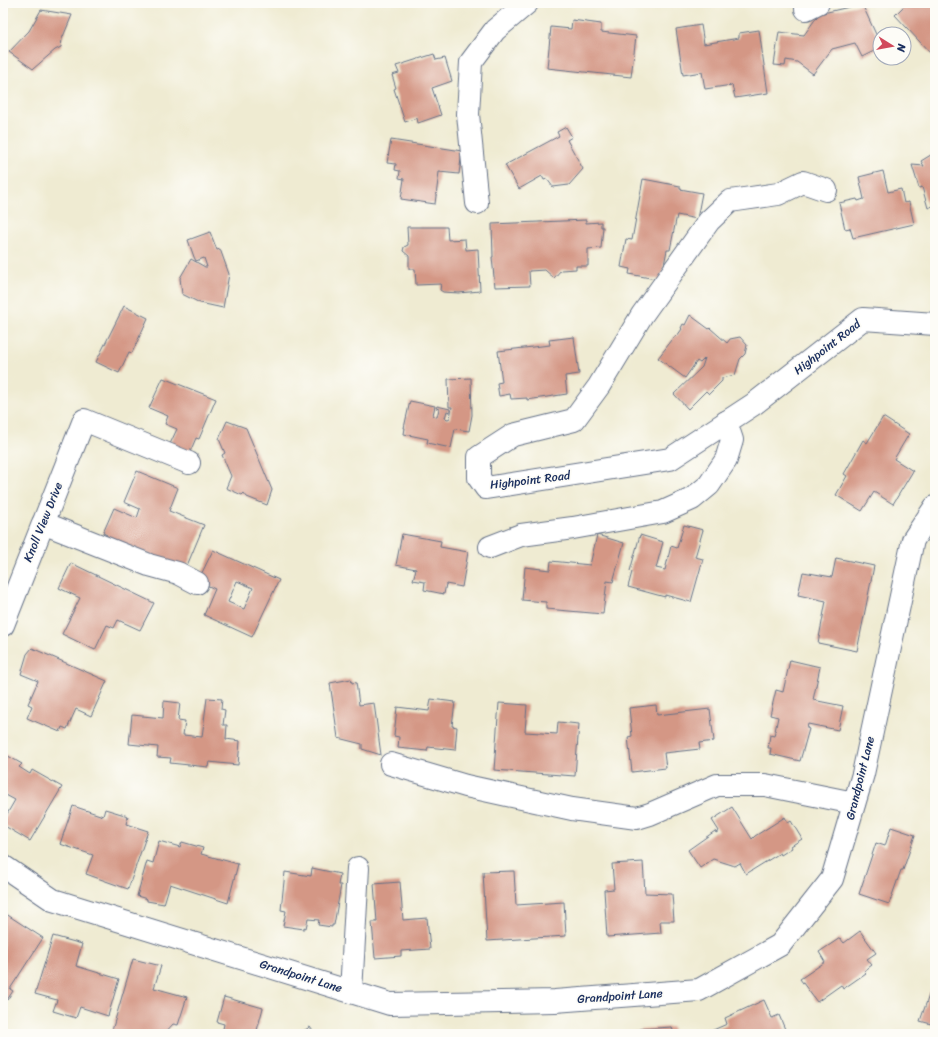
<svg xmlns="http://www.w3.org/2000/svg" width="938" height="1037" font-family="Sriracha,sans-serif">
<rect width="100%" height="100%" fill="#fdfcf7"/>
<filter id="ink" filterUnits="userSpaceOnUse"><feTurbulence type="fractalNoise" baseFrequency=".025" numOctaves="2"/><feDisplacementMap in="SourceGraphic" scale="8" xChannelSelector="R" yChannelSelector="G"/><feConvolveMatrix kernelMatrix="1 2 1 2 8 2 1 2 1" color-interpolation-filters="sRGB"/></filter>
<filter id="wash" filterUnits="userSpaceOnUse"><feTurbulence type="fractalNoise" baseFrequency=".012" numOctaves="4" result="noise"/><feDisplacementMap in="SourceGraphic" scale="16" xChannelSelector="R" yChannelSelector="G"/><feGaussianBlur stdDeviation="0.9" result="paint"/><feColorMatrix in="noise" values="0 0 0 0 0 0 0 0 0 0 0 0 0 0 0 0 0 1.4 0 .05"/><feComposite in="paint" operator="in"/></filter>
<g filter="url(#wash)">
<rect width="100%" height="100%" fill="#efebd2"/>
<g id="blocks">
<g fill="#d49785" fill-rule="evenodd">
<path d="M903,3H935V50L931,54L895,15L905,5Z"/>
<path d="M862,4L880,43V48L862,57L855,43L832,49L813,74L797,62L786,60L785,66L774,65L779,32L804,35L819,14Z"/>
<path d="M41,10L72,15L62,39L61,47L55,50L33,69L9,52L29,31Z"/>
<path d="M572,20L601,24V32L636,36L631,77L547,68L551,27L571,29Z"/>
<path d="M701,25L704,44L739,38V33L759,30L768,93L735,98L732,85L705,89L702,72L683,75L676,29Z"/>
<path d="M434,54L436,60L445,58L452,81L432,88L441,115L418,123L417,118L405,122L394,89L396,88L392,75L399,73L396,66Z"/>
<path d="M566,127L572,137L567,140L583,169L569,185L553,187L547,179L544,180L542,176L519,189L505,165L559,136L557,132Z"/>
<path d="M391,140L462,151L459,174L439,172L435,204L401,199L404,179L399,178L400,171L395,170L396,164L387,163Z"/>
<path d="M934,153L935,205L928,208L922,187L919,188L912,165L924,166L921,161Z"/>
<path d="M883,171L888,192L901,189L904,203L909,202L914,224L853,238L850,228L845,229L839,203L857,199L858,201L864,199L859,177Z"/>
<path d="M643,179L680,186V189L702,193L697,219L677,215L670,250H667L661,280L629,274L630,269L621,267L626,239L632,240Z"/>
<path d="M586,220V223L601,222V227H603L601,248L588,249V266H576V269L561,270L554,278L545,270L529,271L530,286L495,287L492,257H493L492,224Z"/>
<path d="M407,227H447L448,240L465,239L466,250L478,249L480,291L459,293L443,292L440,290L441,284L416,285L415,269H409V256L403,251L404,247L408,245Z"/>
<path d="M210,232L217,250L220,249L229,274L223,308L200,303L182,294L180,278L191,259L205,267H207L204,258L196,261L194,257L188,240Z"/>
<path d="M124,306L148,318L132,353L129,352L119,373L96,362Z"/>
<path d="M690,315L709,329L710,328L727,343L730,339L740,337L747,345L745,354L740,359L735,375L722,378V381L709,394L706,391L688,409L674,394L702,367L705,358L700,363L697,361L685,378L658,358L676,335L677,336L682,329L681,328L683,324L685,325Z"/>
<path d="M574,337L579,374L565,376L567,394L527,400V398L511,399L510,394L499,396L497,383L502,382L498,351L550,345L549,340Z"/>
<path d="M163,378L216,399L199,439L196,438L190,452L170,444L177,429L165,424L168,416L149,408Z"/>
<path d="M471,378L472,415L469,431L455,429L451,448L427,443L428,439L404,434L405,428H404L410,401L435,406L433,415L436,417H437L439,409L436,408L437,406L450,409V412L447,411L445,418L448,419L450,418L452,407H449L448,379Z"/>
<path d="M883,417L909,434L894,459L913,471L893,504L874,492L862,511L836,495L847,476L844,474L863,440L867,443Z"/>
<path d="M227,421L246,428L272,490L267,505L247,497L244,493L242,495L226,488L231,476L222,455L225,453L219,439Z"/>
<path d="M137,471L178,488L169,511L204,525L186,568L105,539L107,535L103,533L114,508L137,518L140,509L124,502Z"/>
<path d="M684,525L703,530L695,557L703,559L691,602L665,595V597L628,587L632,572L630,571L640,535L663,542L656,568L665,570L671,546L677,548Z"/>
<path d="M402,534L441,541L440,547L468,552L462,587L446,584L444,594L424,590L425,582L413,580L416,569L396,565Z"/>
<path d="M597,535L624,543L613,582L607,581L603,614L546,609V602L522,600L525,567L550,570L551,561L590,565Z"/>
<path d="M213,550L279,580L252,637L204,615L215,589L198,581ZM237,581L253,588L244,609L228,602Z"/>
<path d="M836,558L874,566L857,651L818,643L826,601L798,595L803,572L832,577Z"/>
<path d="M71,563L154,603L140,630L118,620L114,628L107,625L95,650L62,634L80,598L59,588Z"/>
<path d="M32,648L107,681L91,716L76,709L67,729L62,727L60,732L27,718L32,706L28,704L38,681L21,674L27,654Z"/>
<path d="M790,660L820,667L813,700L843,706L838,730L808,724L807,728L809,729L800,761L770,754L771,748H768L770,735L774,736L778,717L770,715L776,690L783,692Z"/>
<path d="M351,679L352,683L356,682L359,705L374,703L381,755L362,749V744L338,738L330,683Z"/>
<path d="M207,698L222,699L221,709L225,710L223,725H227L226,739L240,741L238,765L209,762L208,767L170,763L171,758L157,757L158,747L129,744L132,715L163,718L164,701L180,703L178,720L185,721L183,735L202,737Z"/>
<path d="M431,699L455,702L452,726L457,727L455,750L428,747L427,751L398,748L399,737L394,736L397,707L429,711Z"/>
<path d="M499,703L527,705L525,732L557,734L558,722L579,724L575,776L494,770Z"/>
<path d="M656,705L657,715L710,709L714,741L699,743L700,749L664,753L666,768L632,772L628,737L632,736L629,708Z"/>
<path d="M3,753L22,764L19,767L30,774L32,770L62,787L30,841L3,825V821L15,800L4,794L3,796Z"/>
<path d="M73,806L103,816L105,809L128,816L126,824L148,831L128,889L86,874L93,855L60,844Z"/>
<path d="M732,807L752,839L755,836L785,817L788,823L791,821L802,839L791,846L792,848L781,855L780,853L746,874L740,863L735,866L713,859L700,868L688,850L715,831L716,833L719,831L712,820Z"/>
<path d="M891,827L915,835L903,870H901L889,904L859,894L876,843L885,846Z"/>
<path d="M159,841L180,847L182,842L203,848L201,854L238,864L228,903L170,884L164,904L147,901V899L137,896L147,861L153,863Z"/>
<path d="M643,862L645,893L672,894L674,921H660L661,933L607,937L604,890L614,889L612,864Z"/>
<path d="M312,868L340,874L338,885H341L334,925H332V927L318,925L319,920L308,919L306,928L304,927V929L283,926L286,911L281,910L285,872L311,876Z"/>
<path d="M514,871L516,905L564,902L566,936L487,941L483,872Z"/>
<path d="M400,882L403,920L427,918L430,949L401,951V956L375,958L372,922H377L374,884Z"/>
<path d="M3,912L43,938L10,989L13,991L7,1000L4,998L3,1000Z"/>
<path d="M860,931L876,953L867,959L872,965L864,971L866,973L843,989L841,985L817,1002L800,979L825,962L819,952L840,938L844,943Z"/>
<path d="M53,936L82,944L76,966L119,979L108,1016L80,1007L76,1018L53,1011L57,1000L35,994Z"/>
<path d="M133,959L161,966L154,988L187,997L178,1025L173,1024L164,1034H111Z"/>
<path d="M935,978V1025L920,1021Z"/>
<path d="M224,997L263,1008L256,1034H222L224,1024L217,1022Z"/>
<path d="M764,1000L772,1018L779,1015L787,1034H704L727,1024L725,1018Z"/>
<path d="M310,1027L315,1034H298Z"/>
<path d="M672,1027L674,1034H613L640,1031V1029Z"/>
</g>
</g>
</g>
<g filter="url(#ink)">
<use href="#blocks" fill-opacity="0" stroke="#657187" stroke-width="1"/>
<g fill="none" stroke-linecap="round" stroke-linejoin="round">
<g stroke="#657187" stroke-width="24">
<g id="minor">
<path d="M806,9L818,3"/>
<path d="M826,190L803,182L778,194L730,201L709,221L642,315L599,386L574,420L513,435L479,457V478L486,488L670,459L754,404L863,319L935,324"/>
<path d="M477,203L468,114L471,62L495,30L527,3"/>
<path d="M43,523L149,565L178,573L197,583"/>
<path d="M490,547L521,535L573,528L663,512L692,499L709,485L726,460L732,440L726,422"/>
<path d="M3,625L84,420L189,463"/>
<path d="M391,764L466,786L572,809L637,818L650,814L717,785H765L854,803"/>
<path d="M3,866L53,900L390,1004L555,1001L699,990L780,945L832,879L863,774L913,540L935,507"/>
<path d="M351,992L358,868"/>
</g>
</g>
<use href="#minor" stroke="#fff" stroke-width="22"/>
</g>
</g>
<g text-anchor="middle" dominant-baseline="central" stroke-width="3.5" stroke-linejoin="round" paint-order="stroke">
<g font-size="12" fill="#1b2f5e" stroke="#fdfcf7">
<text transform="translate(827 347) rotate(-38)">Highpoint Road</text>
<text transform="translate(530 480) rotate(-7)">Highpoint Road</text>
<text transform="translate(43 522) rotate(-68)">Knoll View Drive</text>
<text transform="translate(860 778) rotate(-76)">Grandpoint Lane</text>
<text transform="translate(301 976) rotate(17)">Grandpoint Lane</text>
<text transform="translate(620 996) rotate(-4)">Grandpoint Lane</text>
</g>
</g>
<rect width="938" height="1037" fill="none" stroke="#fdfcf7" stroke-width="16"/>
<g transform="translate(892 46) rotate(101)"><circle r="19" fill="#fdfcf7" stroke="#a3aaba"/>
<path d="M0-3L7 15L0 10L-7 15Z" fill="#d1495b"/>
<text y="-6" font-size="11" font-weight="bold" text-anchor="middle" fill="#1b2f5e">N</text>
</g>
</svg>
